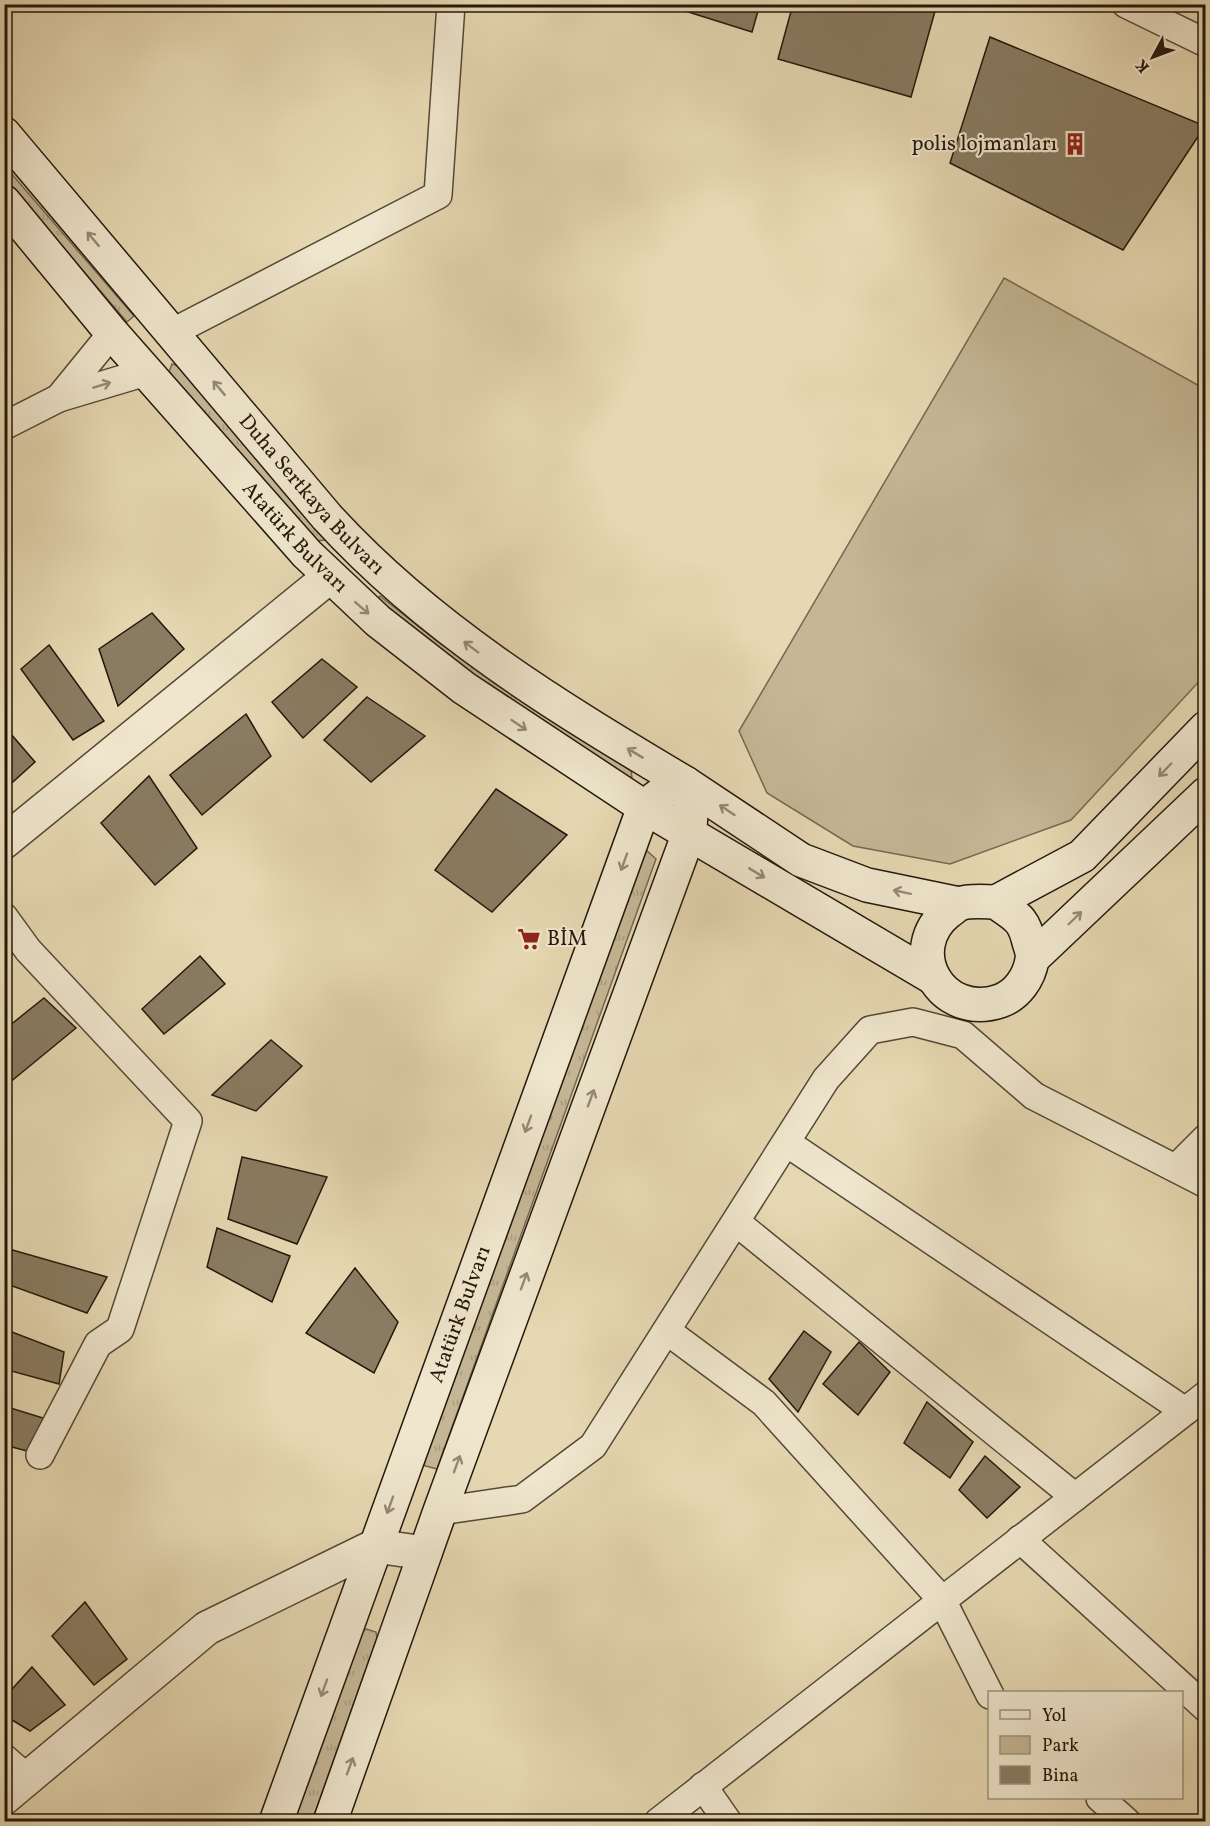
<svg xmlns="http://www.w3.org/2000/svg" width="1210" height="1826" font-family="Vollkorn,serif">
<defs>
<pattern id="grass-tufts" width="24" height="20" patternUnits="userSpaceOnUse" patternTransform="scale(1.5)"><rect width="24" height="20" fill="#c5b796"/><path d="M3 7l-1-3M5 7V3M7 7l1-3M15 17l-1-3M17 17v-4M19 17l1-3" fill="none" stroke="#a99d80"/></pattern>
</defs>
<rect width="100%" height="100%" fill="#e6d8b2"/>
<filter id="stains"><feTurbulence type="fractalNoise" baseFrequency=".00333" numOctaves="4"/><feColorMatrix values="0 0 0 0 .2 0 0 0 0 .09 0 0 0 0 .02 0 0 0 .5 -.17"/></filter>
<radialGradient id="worn" r=".72"><stop offset=".6" stop-color="#630" stop-opacity="0"/><stop offset="1" stop-color="#630" stop-opacity=".3"/></radialGradient>
<g fill="url(#grass-tufts)" stroke="#746851" stroke-width="1.5">
<path d="M4,165L134,316L127,322L5,180Z"/>
<path d="M172,364L178,366L325,535V540L316,541L169,372Z"/>
<path d="M380,596L438,642L631,771L632,777H627L476,678L375,601Z"/>
<path d="M646,850L656,859L437,1469L422,1465L641,853Z"/>
<path d="M366,1629L376,1632L377,1638L312,1821L294,1822L361,1633Z"/>
</g>
<path fill="#c5b796" stroke="#746851" stroke-width="1.5" d="M1004,278L1205,389V675L1071,820L950,864L853,846L767,793L739,731Z"/>
<g fill="#897c62" stroke="#24180c" stroke-width="1.5">
<path d="M663,4H760L752,32Z"/>
<path d="M793,4H937L911,97L778,59Z"/>
<path d="M990,37L1205,126L1123,250L950,163Z"/>
<path d="M152,613L184,649L118,706L99,649Z"/>
<path d="M49,645L104,721L73,740L21,669Z"/>
<path d="M322,659L357,687L303,738L272,702Z"/>
<path d="M367,697L425,736L371,782L324,740Z"/>
<path d="M246,714L271,756L202,815L170,775Z"/>
<path d="M4,726L35,762L4,790Z"/>
<path d="M149,776L197,848L155,885L101,823Z"/>
<path d="M496,789L567,835L492,912L435,870Z"/>
<path d="M200,956L225,984L164,1034L142,1009Z"/>
<path d="M44,998L76,1028L9,1083L4,1078V1030Z"/>
<path d="M271,1040L302,1066L256,1111L212,1095Z"/>
<path d="M242,1157L327,1177L297,1244L228,1219Z"/>
<path d="M217,1228L290,1256L272,1302L207,1267Z"/>
<path d="M9,1249L107,1277L87,1313L4,1283V1259Z"/>
<path d="M355,1268L398,1322L374,1373L306,1333Z"/>
<path d="M4,1329L64,1352L59,1384L4,1369Z"/>
<path d="M804,1331L831,1352L798,1412L769,1379Z"/>
<path d="M859,1342L890,1372L858,1415L823,1384Z"/>
<path d="M927,1402L973,1442L950,1478L904,1443Z"/>
<path d="M4,1406L43,1418L35,1453L4,1445Z"/>
<path d="M985,1456L1020,1487L987,1518L959,1490Z"/>
<path d="M85,1602L127,1659L94,1685L52,1636Z"/>
<path d="M32,1667L65,1705L30,1731L4,1715V1698Z"/>
</g>
<g fill="none" stroke-linecap="round" stroke-linejoin="round">
<g stroke="#544836" stroke-width="30">
<g id="minor">
<path d="M1126,4L1206,43"/>
<path d="M173,332L438,195L451,4"/>
<path d="M59,398L112,333"/>
<path d="M4,426L59,398L146,372"/>
<path d="M4,917L28,950L188,1121L120,1329L98,1344L40,1455"/>
<path d="M787,1143L1185,1411"/>
<path d="M1176,1168L1206,1138"/>
<path d="M736,1222L1075,1497"/>
<path d="M667,1331L764,1403L942,1600L990,1695"/>
<path d="M440,1511L522,1499L593,1446L826,1079L870,1030L913,1022L963,1035L1034,1096L1206,1184"/>
<path d="M1020,1539L1206,1708"/>
<path d="M4,1758L28,1779"/>
<path d="M703,1786L728,1822"/>
<path d="M1100,1798L1127,1822"/>
<path d="M658,1822L1206,1395"/>
</g>
</g>
<g stroke="#544836" stroke-width="36">
<g id="tertiary">
<path d="M4,842L329,577"/>
<path d="M4,1798L207,1628L375,1546L425,1553"/>
</g>
</g>
<g stroke="#24180c" stroke-width="36">
<g id="secondary">
<path id="s1" d="M4,134L327,517C429,629 556,706 685,783C692,801 692,814 689,833L440,1511L330,1822"/>
<path id="s2" d="M4,202L112,333L307,554L378,621L464,688L644,807L932,977"/>
<path d="M996,902C1016,917 1023,917 1029,942C1031,948 1033,955 1032,960C1029,978 1017,995 1000,1001C941,1021 901,950 948,912C952,910 956,905 959,904C970,900 985,902 996,902Z"/>
<path d="M996,902L1082,856L1206,728"/>
<path d="M1033,958L1206,794"/>
<path id="s3" d="M276,1822L644,807L670,787L685,783L801,860L867,885L959,904"/>
</g>
</g>
<use href="#minor" stroke="#efe6cd" stroke-width="27"/>
<use href="#tertiary" stroke="#efe6cd" stroke-width="33"/>
<use href="#secondary" stroke="#efe6cd" stroke-width="33"/>
</g>
<defs><path id="oneway-shaft" d="M-6 0H5M1.5-3L5.5 0L1.5 3" fill="none" stroke-width="1.6" stroke-linecap="round" stroke-linejoin="round" transform="scale(1.5)"/></defs>
<g stroke="#948976">
<use href="#oneway-shaft" transform="translate(93 239) rotate(-130)"/>
<use href="#oneway-shaft" transform="translate(102 385) rotate(-17)"/>
<use href="#oneway-shaft" transform="translate(219 388) rotate(-130)"/>
<use href="#oneway-shaft" transform="translate(362 608) rotate(41)"/>
<use href="#oneway-shaft" transform="translate(471 647) rotate(-143)"/>
<use href="#oneway-shaft" transform="translate(519 725) rotate(34)"/>
<use href="#oneway-shaft" transform="translate(635 753) rotate(-149)"/>
<use href="#oneway-shaft" transform="translate(1165 770) rotate(134)"/>
<use href="#oneway-shaft" transform="translate(727 810) rotate(-146)"/>
<use href="#oneway-shaft" transform="translate(624 862) rotate(110)"/>
<use href="#oneway-shaft" transform="translate(757 873) rotate(31)"/>
<use href="#oneway-shaft" transform="translate(902 892) rotate(-168)"/>
<use href="#oneway-shaft" transform="translate(1075 918) rotate(-44)"/>
<use href="#oneway-shaft" transform="translate(591 1098) rotate(-70)"/>
<use href="#oneway-shaft" transform="translate(528 1124) rotate(110)"/>
<use href="#oneway-shaft" transform="translate(524 1281) rotate(-70)"/>
<use href="#oneway-shaft" transform="translate(457 1464) rotate(-70)"/>
<use href="#oneway-shaft" transform="translate(390 1505) rotate(110)"/>
<use href="#oneway-shaft" transform="translate(324 1688) rotate(110)"/>
<use href="#oneway-shaft" transform="translate(350 1766) rotate(-70)"/>
</g>
<defs>
<g id="building-bare" transform="scale(1.8)"><path d="M-4-6H4V6H1V3H-1V6H-4ZM-2.5-4.3h1.7v1.8h-1.7ZM.8-4.3h1.7v1.8H.8ZM-2.5-1h1.7V.8h-1.7ZM.8-1h1.7V.8H.8Z" fill="#8f2418" stroke="#efe6cd" stroke-width="2.5" paint-order="stroke"/></g>
<g id="supermarket-bare" transform="scale(1.8)"><path d="M-6-5.5h2.5l.6 2H6L4.5 2H-2.5L-4.4-4H-6ZM-1.5 3.2a1.3 1.3 0 1 0 .1 0ZM3 3.2a1.3 1.3 0 1 0 .1 0Z" fill="#8f2418" stroke="#efe6cd" stroke-width="2.5" paint-order="stroke"/></g>
</defs>
<g fill-rule="evenodd">
<use href="#building-bare" x="1075" y="144"/>
<use href="#supermarket-bare" x="529" y="939"/>
</g>
<g text-anchor="middle" dominant-baseline="central" stroke-width="4.5" stroke-linejoin="round" paint-order="stroke">
<g font-size="21" fill="#24180c" stroke="#efe6cd" text-anchor="end">
<text x="1057" y="144">polis lojmanları</text>
<text x="547" y="939" text-anchor="start">BİM</text>
</g>
<g font-size="21" fill="#24180c" stroke="#efe6cd">
<text stroke="none"><textPath href="#s1" startOffset="474">Duha Sertkaya Bulvarı</textPath></text>
<text stroke="none"><textPath href="#s2" startOffset="444">Atatürk Bulvarı</textPath></text>
<text stroke="none"><textPath href="#s3" startOffset="540">Atatürk Bulvarı</textPath></text>
</g>
</g>
<rect width="1210" height="1826" fill="none" stroke="#e6d8b2" stroke-width="24"/>
<rect x="6" y="6" width="1198" height="1814" fill="none" stroke="#24180c" stroke-width="3"/>
<rect x="12" y="12" width="1186" height="1802" fill="none" stroke="#24180c" stroke-width="1.5"/>
<rect x="988" y="1691" width="195" height="108" fill="#efe6cd" stroke="#9e9480" stroke-width="1.5"/>
<rect x="1000" y="1710" width="30" height="9" fill="#efe6cd" stroke="#9e9480" stroke-width="1.5"/>
<text x="1042" y="1721" font-size="18" fill="#24180c">Yol</text>
<rect x="1000" y="1736" width="30" height="18" fill="#c5b796" stroke="#9e9480" stroke-width="1.5"/>
<text x="1042" y="1751" font-size="18" fill="#24180c">Park</text>
<rect x="1000" y="1766" width="30" height="18" fill="#897c62" stroke="#9e9480" stroke-width="1.5"/>
<text x="1042" y="1781" font-size="18" fill="#24180c">Bina</text>
<g transform="translate(1153 57) rotate(229)" stroke="#efe6cd" stroke-width="4.5" paint-order="stroke">
<path d="M0-4.5L10 22L0 15L-10 22Z" fill="#24180c"/>
<text y="-9" font-size="16" font-weight="bold" text-anchor="middle" fill="#24180c">K</text>
</g>
<rect width="100%" height="100%" filter="url(#stains)"/>
<rect width="100%" height="100%" fill="url(#worn)"/>
</svg>
